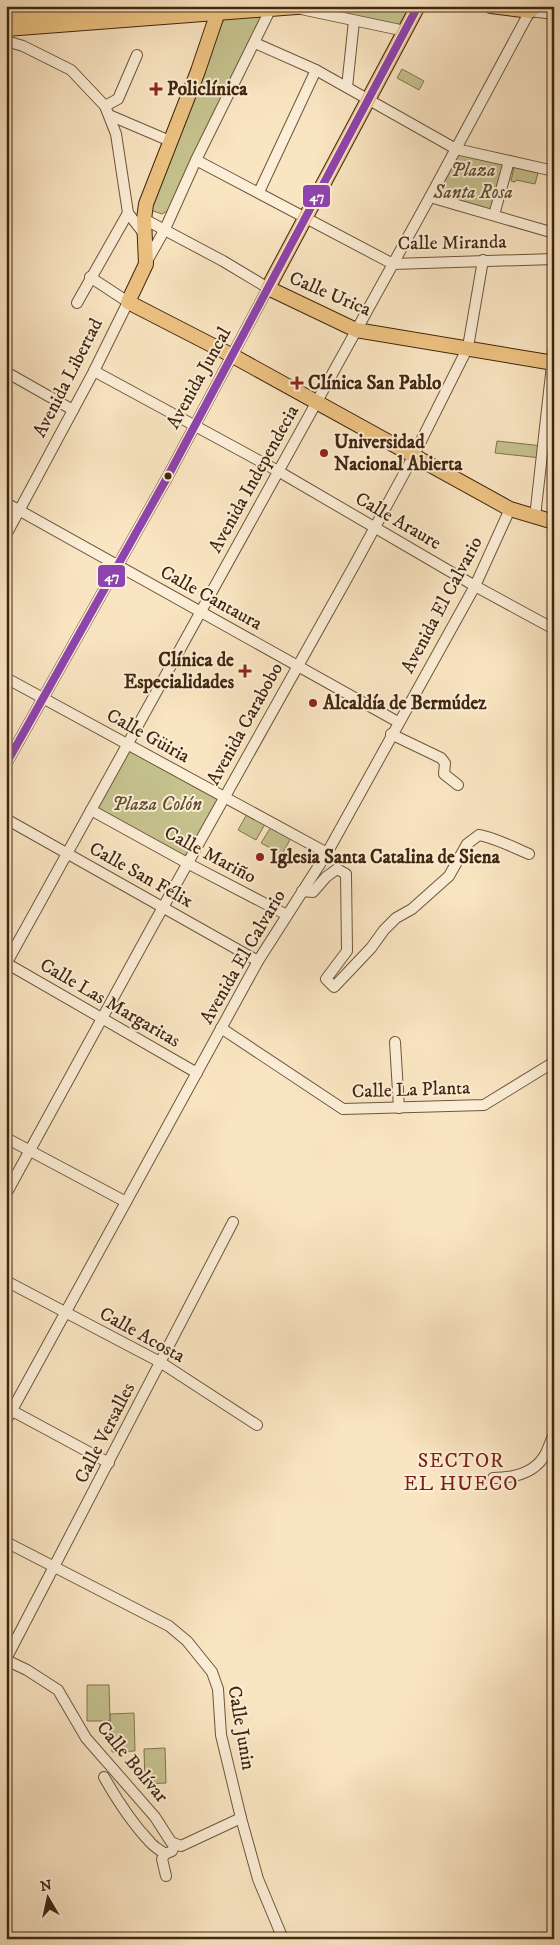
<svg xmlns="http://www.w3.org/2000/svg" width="560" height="1945" font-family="'IM FELL DW Pica',serif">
<rect width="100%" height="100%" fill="#fae5c2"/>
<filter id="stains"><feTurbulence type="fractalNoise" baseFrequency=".004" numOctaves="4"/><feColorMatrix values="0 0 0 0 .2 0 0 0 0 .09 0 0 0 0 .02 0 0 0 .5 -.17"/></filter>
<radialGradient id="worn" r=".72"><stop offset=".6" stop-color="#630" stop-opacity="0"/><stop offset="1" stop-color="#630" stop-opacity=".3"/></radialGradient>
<g fill="#c5c28e" stroke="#82744f">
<path d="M332,6H413L405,28L310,8Z"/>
<path d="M263,13L169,210L162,214L153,211L151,205L222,23L225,18Z"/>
<path d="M402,69L424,81L419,90L397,78Z"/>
<path d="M456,149L509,161L494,215L430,197Z"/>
<path d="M514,167L538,173L535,184L516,180L515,182L511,181Z"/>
<path d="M497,441L543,446L541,458L495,453Z"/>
<path d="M129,749L219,800L185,859L95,809Z"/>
<path d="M247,814L265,824L256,840L238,830Z"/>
<path d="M271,827L291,838L282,854L261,843Z"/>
<path d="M109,1685L110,1721H87V1685Z"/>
<path d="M134,1713L135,1751L112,1752L110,1714Z"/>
<path d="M165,1748L166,1783L145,1784L144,1749Z"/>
</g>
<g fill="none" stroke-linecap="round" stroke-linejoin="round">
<g stroke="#6e563c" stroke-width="12">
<g id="minor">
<path d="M301,9L405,31"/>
<path d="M6,41L23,46L71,70L105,106L116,134L128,213L145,235"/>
<path d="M255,43L316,70L456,149L554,171"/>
<path d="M347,87L354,21"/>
<path d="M105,106L118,99L137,55"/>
<path d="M109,115L170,141"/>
<path d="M196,160L393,264L554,259"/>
<path d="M259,192L316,70"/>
<path d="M430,197L554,233"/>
<path d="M494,215L509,161"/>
<path d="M146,263L165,229L196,160L272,6"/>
<path d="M77,303L128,213"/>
<path d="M94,371L278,471L475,586L554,629"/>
<path d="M6,372L73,410"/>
<path d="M6,503L398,722"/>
<path d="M535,517L554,347"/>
<path d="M6,535L94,371L128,302L90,277"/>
<path d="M6,678L327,853"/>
<path d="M391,734L441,758L445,763L444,774L458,785"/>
<path d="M6,764L168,476L268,288L223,261L144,219"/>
<path d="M91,810L189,864L287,915"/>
<path d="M6,819L258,961"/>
<path d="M302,891L313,892L326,877L337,869L346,874L347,951L326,979L334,987L371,948L384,930L396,918L412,909L449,876L467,844L479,835C493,837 515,848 529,854"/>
<path d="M6,963L197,1073"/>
<path d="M6,964L430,197L530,11L554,14"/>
<path d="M221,1028L343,1109L484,1105L554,1062"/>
<path d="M395,1042L399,1108"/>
<path d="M6,1138L126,1202"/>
<path d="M6,1194L152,927L355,564L413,457L468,347L483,260"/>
<path d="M6,1281L160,1362L257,1425"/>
<path d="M7,1408L109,1463"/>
<path d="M6,1421L258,961L327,853L475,586L510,509"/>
<path d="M493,1478C513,1478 536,1473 546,1453C549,1447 550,1441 554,1435"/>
<path d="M6,1542L169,1626L187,1641L212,1672L218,1689L221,1735L241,1818L258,1879L283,1939"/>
<path d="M6,1659L233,1222"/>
<path d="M6,1660L27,1670L58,1690L86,1738L155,1817L171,1842L181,1846L241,1818"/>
<path d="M104,1777C117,1800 131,1822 150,1842C154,1847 160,1850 165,1854"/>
<path d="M166,1876L162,1859L165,1854L172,1851L175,1844"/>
</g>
</g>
<g stroke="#402610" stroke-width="16">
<g id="major">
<path d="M220,6L198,71L146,204L144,219L146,264L128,302L233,356L510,509L554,522"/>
<path d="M418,6L268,288L356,330L554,363"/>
<path d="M491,6L530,11L535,6"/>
<path d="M6,19L159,6"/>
<path d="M6,29L310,6"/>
</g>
</g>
<use href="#minor" stroke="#fceed7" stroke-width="10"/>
<use href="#major" stroke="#edc281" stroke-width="14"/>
<g stroke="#fceed7" stroke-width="11">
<path id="bus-1" d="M6,764L168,476L418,6"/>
</g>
<use href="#bus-1" stroke="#8e44ad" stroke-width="8"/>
</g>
<g fill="#8f2418" stroke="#fceed7" stroke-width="2">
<path d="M153.5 81.5h5v5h5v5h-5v5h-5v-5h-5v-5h5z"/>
<path d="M294.5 375.5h5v5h5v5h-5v5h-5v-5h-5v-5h5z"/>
<circle cx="324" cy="453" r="5"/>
<path d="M242.5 663.5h5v5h5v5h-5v5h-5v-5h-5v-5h5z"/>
<circle cx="313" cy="703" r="5"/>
<circle cx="260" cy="857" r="5"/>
</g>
<circle fill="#402610" stroke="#fceed7" stroke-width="2" cx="168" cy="476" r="4.5"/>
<g text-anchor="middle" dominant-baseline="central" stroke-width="4" stroke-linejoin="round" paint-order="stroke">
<g font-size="19" font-weight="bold" fill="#402610" stroke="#fceed7" text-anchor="start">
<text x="167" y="89">Policlínica</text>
<text x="308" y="383">Clínica San Pablo</text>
<text x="334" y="442">Universidad<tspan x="334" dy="22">Nacional Abierta</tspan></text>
<text x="234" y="660" text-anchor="end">Clínica de<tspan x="234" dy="22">Especialidades</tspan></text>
<text x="323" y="703">Alcaldía de Bermúdez</text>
<text x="270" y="857">Iglesia Santa Catalina de Siena</text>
</g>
<g font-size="19" font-style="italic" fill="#614d30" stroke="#fceed7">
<text x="473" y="170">Plaza<tspan x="473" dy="22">Santa Rosa</tspan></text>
<text x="157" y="804">Plaza Colón</text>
</g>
<g font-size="19" fill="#402610" stroke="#fceed7">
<text transform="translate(452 243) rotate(-1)">Calle Miranda</text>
<text transform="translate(330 294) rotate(23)">Calle Urica</text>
<text transform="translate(68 378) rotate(-63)">Avenida Libertad</text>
<text transform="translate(199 378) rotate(-61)">Avenida Juncal</text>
<text transform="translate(254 479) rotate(-61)">Avenida Independecia</text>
<text transform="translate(398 521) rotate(30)">Calle Araure</text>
<text transform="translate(211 598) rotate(29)">Calle Cantaura</text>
<text transform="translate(442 605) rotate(-62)">Avenida El Calvario</text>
<text transform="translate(245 724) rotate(-61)">Avenida Carabobo</text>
<text transform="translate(148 736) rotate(29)">Calle Güiria</text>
<text transform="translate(210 855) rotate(28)">Calle Mariño</text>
<text transform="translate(141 875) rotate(29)">Calle San Félix</text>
<text transform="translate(243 957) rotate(-60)">Avenida El Calvario</text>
<text transform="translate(110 1003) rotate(30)">Calle Las Margaritas</text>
<text transform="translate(411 1090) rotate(-2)">Calle La Planta</text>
<text transform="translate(142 1335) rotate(29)">Calle Acosta</text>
<text transform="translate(105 1433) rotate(-63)">Calle Versalles</text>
<text transform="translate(241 1728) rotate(80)">Calle Junin</text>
<text transform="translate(132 1762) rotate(50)">Calle Bolívar</text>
</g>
<g font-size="20" letter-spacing="1" fill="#7a1f14" stroke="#fceed7">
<text x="461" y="1461">SECTOR<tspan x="461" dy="23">EL HUECO</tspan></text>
</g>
</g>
<g stroke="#fceed7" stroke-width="2">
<rect x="302" y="184" width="29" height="24" rx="5" fill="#8e44ad"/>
<rect x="97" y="564" width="29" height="24" rx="5" fill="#8e44ad"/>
</g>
<g font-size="14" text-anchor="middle" font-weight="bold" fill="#fff">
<text x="317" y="201">47</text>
<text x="112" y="581">47</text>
</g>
<rect width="560" height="1945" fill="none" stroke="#fae5c2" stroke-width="25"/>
<rect x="8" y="8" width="545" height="1930" fill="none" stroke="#402610" stroke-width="2.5"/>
<rect x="12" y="12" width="535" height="1920" fill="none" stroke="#402610"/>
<g transform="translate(48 1898) rotate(351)" stroke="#fceed7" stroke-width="4" paint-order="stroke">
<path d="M0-4L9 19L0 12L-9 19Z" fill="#402610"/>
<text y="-8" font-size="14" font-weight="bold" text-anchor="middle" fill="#402610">N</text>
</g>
<rect width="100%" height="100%" filter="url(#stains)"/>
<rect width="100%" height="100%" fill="url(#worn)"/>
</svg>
